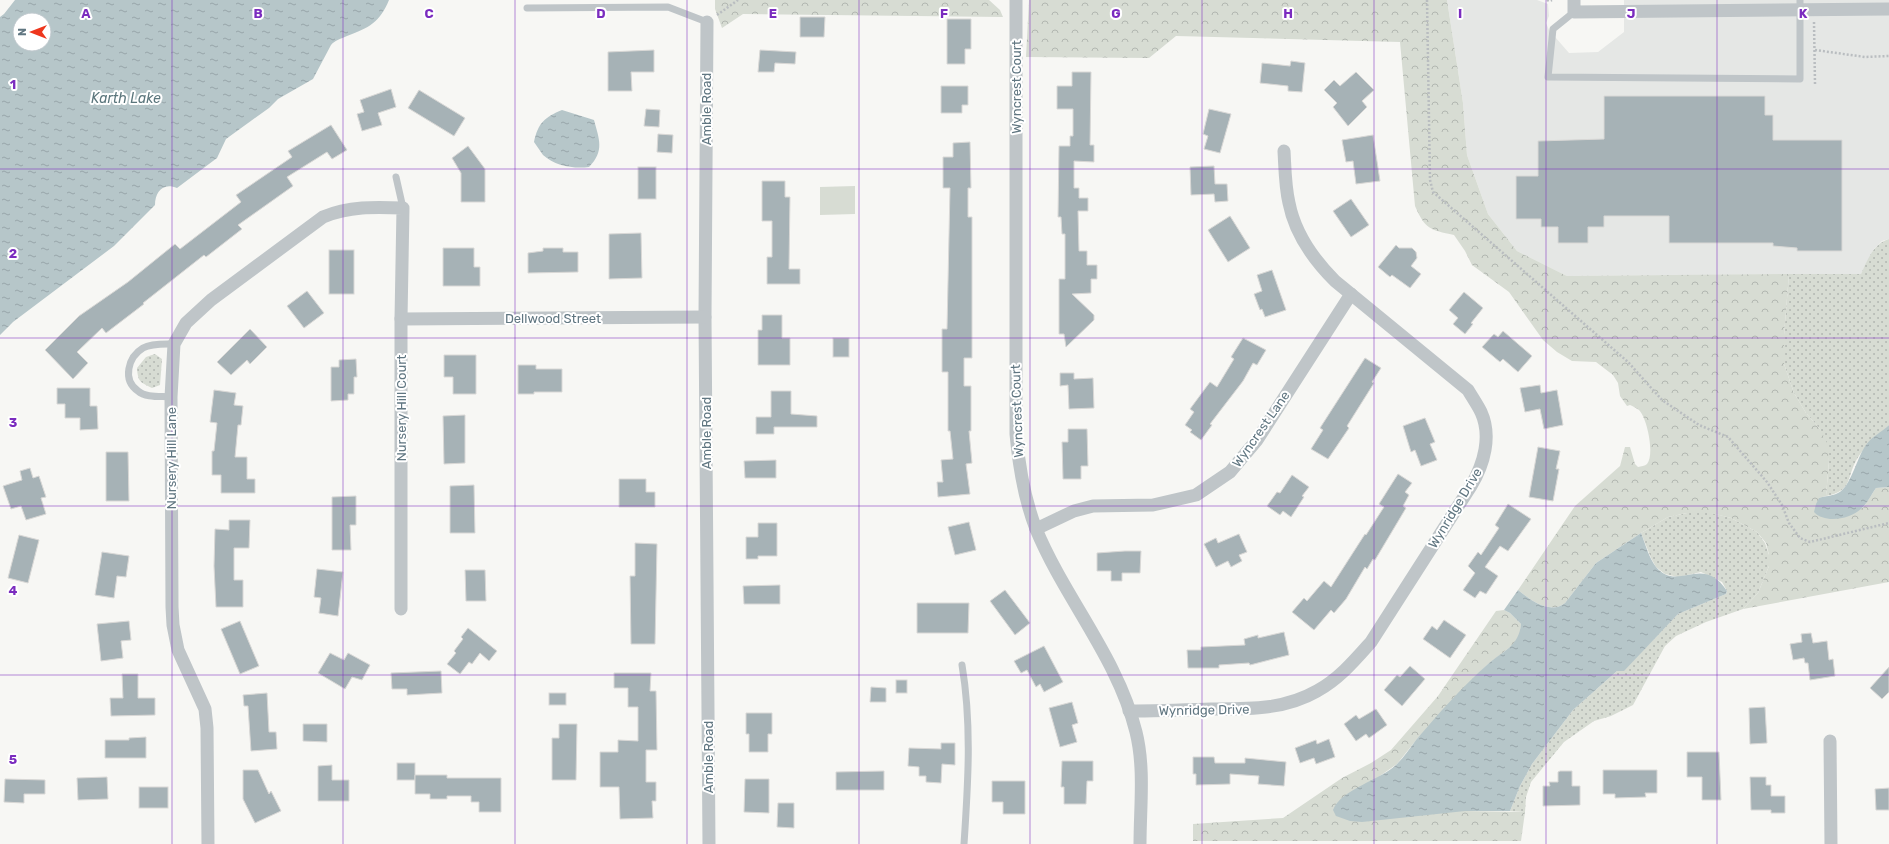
<svg xmlns="http://www.w3.org/2000/svg" width="1889" height="844" font-family="Rubik,sans-serif">
<defs>
<pattern id="grass-dots" width="8" height="8" patternUnits="userSpaceOnUse"><rect width="8" height="8" fill="#d7dcd3"/><path d="M2 2h.1M6 6h.1" fill="none" stroke="#b2b7b1" stroke-width="1.8" stroke-linecap="round"/></pattern>
<pattern id="forest-crowns" width="20" height="18" patternUnits="userSpaceOnUse"><rect width="20" height="18" fill="#d7dcd3"/><path d="M2 6a3 3 0 1 1 6 0M12 15a3 3 0 1 1 6 0" fill="none" stroke="#b2b7b1"/></pattern>
<pattern id="water-ripples" width="26" height="14" patternUnits="userSpaceOnUse"><rect width="26" height="14" fill="#b6c6c9"/><path d="M2 4q2-2 4 0t4 0M15 11q2-2 4 0t4 0" fill="none" stroke="#97a5a9"/></pattern>
</defs>
<rect width="100%" height="100%" fill="#f7f7f4"/>
<path fill="#e5e7e5" d="M1447,0H1537L1548,4L1549,16L1546,23L1549,30L1569,53L1598,52L1624,32V0H1889V239L1882,241L1874,249L1861,274L1567,276L1517,251L1488,214L1467,155L1463,103Z"/>
<g fill="url(#grass-dots)">
<path d="M1889,239V425C1879,436 1865,445 1857,459C1846,478 1853,491 1826,496L1829,461L1820,429L1806,413L1794,393L1784,364V335L1789,274H1861C1868,259 1873,244 1889,239Z"/>
<path d="M155,354L162,359L160,385L152,388C140,382 138,382 137,368L146,357Z"/>
<path d="M1687,513H1712L1731,518L1757,532L1765,543L1769,555V566L1758,593L1743,609L1706,622L1676,636L1665,646L1633,705L1611,716L1594,721L1564,742L1531,782L1526,797L1525,812L1510,811L1520,786L1532,764L1573,710L1617,671L1624,670L1678,614L1726,594L1727,591L1722,582L1701,572L1678,577L1665,574L1656,567L1651,558L1641,533L1668,517Z"/>
</g>
<g fill="url(#forest-crowns)">
<path d="M715,0H989L1000,10L1003,17L743,14L722,28L715,9Z"/>
<path d="M1029,0H1447L1463,103L1467,155L1488,214L1517,251L1567,276L1789,274L1784,335V364L1794,393L1806,413L1820,429L1827,443L1829,461L1826,496L1819,498L1863,508L1876,488L1889,487V582L1743,609L1758,593L1769,566V555L1766,543L1757,532L1731,518L1711,513H1687L1668,517L1641,533L1596,563L1565,603C1550,615 1530,600 1518,590L1575,506L1620,466L1625,447H1630L1635,464L1638,467C1641,466 1645,466 1647,464C1655,454 1647,418 1639,410C1636,408 1633,406 1630,405L1627,406L1620,396L1618,383L1613,375L1596,362L1572,361L1557,352L1543,340L1509,292L1472,265L1465,251L1454,235C1430,230 1425,229 1415,206L1400,42L1176,36L1149,58L1026,57Z"/>
<path d="M1504,610L1510,613L1521,624L1520,635L1514,644L1487,665L1471,681L1417,739L1397,764L1374,780L1465,811L1525,812L1521,841H1193V824L1283,818L1342,778L1371,763L1391,750L1438,696L1496,611Z"/>
</g>
<path fill="#d7dcd3" d="M855,186V214L820,215V187Z"/>
<g fill="url(#water-ripples)" fill-rule="evenodd">
<path d="M15,0H389C380,22 369,28 347,36C341,39 335,40 331,45L313,79L278,99L269,108L226,139L217,158L177,188C163,182 155,192 155,205L114,246L13,322L0,335V17L4,14ZM20,20H44V44H20Z"/>
<path d="M562,110L594,120C599,139 605,151 589,167C574,169 555,166 543,155C540,151 537,146 534,142C538,123 545,117 562,110Z"/>
<path d="M1889,425V487L1876,488C1871,495 1867,504 1861,509C1850,519 1825,524 1814,512L1816,504L1819,498C1825,496 1833,496 1838,493C1851,487 1856,459 1866,445C1871,437 1882,432 1889,425Z"/>
<path d="M1641,533C1645,543 1649,558 1656,567C1678,593 1702,553 1727,591L1726,594L1678,614L1624,671H1617L1573,710L1532,764L1520,786L1510,811H1465L1362,822L1350,821L1336,816L1333,810C1341,789 1381,780 1397,764C1404,757 1410,748 1416,740C1438,714 1462,687 1488,664C1503,651 1519,646 1521,624L1510,613L1504,610L1518,590C1530,600 1550,615 1565,603L1596,563Z"/>
</g>
<g fill="#a6b2b6" stroke="#d9d8d6">
<path d="M800,17H825L824,37H800Z"/>
<path d="M947,19H971V49H965V64H947Z"/>
<path d="M654,50V72H631L632,91H608V52Z"/>
<path d="M760,50L796,52L795,64L775,63L774,72H758Z"/>
<path d="M1291,61L1305,63L1302,92L1288,91V86L1260,83L1262,63L1290,66Z"/>
<path d="M1072,72H1091L1090,145H1094V162L1074,161V188H1079V198H1088V211H1078L1079,251H1087V265H1097V279H1091V293L1072,294L1094,315V320L1066,347L1064,334H1059V279H1065V234H1062L1061,217H1058L1059,146H1070V136H1073V109H1057V86H1072Z"/>
<path d="M1356,72L1374,90L1362,101L1367,107L1348,126L1333,107L1337,103L1324,90L1334,80L1340,86Z"/>
<path d="M941,86H968V105H962V113H941Z"/>
<path d="M391,89L396,107L378,113L382,125L362,131L357,114L364,112L360,100Z"/>
<path d="M419,90L465,118L454,136L408,108Z"/>
<path d="M1604,96H1765V115H1773V140H1842V251H1797V248L1773,246V243H1669V216H1604V227H1588V243H1558V227H1541V219H1516V176H1538V141L1604,139Z"/>
<path d="M646,109L660,110L659,127L644,126Z"/>
<path d="M1209,109L1231,114L1220,153L1204,149L1208,136L1203,134Z"/>
<path d="M331,125L347,150L332,159L327,152L287,177L293,186L238,225L242,229L206,257L204,255L143,303L144,304L106,333L102,328L77,352L88,363L73,379L45,350L79,316L128,282L175,244L180,249L241,202L236,195L292,157L288,151Z"/>
<path d="M658,134L673,135L672,153L657,152Z"/>
<path d="M1373,135L1380,181L1356,184L1353,161L1346,162L1342,140Z"/>
<path d="M970,142L971,188H968V217H972V358H964V386H971V431H969L972,463L966,464L970,494L938,497L937,482H943L941,460L953,459L950,431H948V372H942V329H947L950,188H943V157H953V143Z"/>
<path d="M468,146L485,169V202H461V173L452,158Z"/>
<path d="M1214,166L1215,184H1227L1228,201L1215,202L1214,194L1191,195L1190,167Z"/>
<rect x="638" y="167" width="18" height="32"/>
<path d="M762,181H785V197H790L789,269H800V284H767V257H772V221H762Z"/>
<path d="M1351,199L1369,225L1351,237L1333,211Z"/>
<path d="M1230,216L1250,248L1228,262L1208,230Z"/>
<path d="M641,233L642,278L609,279V234Z"/>
<path d="M1396,245L1399,248H1412L1416,252L1417,258L1411,266L1421,274L1410,288L1392,275L1390,277L1378,267Z"/>
<path d="M443,248H474V267H480V286H443Z"/>
<path d="M543,248H563V252H578V272L528,273V253L543,251Z"/>
<rect x="329" y="250" width="25" height="44"/>
<path d="M1272,270L1286,310L1265,317L1262,309L1260,310L1254,294L1262,291L1257,275Z"/>
<path d="M307,291L324,313L304,328L287,306Z"/>
<path d="M1464,292L1483,308L1471,323L1473,324L1465,334L1453,324L1458,318L1449,310Z"/>
<path d="M762,315H782V338H790V365H758V330H762Z"/>
<path d="M250,329L267,347L250,364L247,360L231,375L217,362Z"/>
<path d="M1503,331L1532,356L1518,372L1503,359L1500,362L1482,347L1494,334L1498,337Z"/>
<rect x="833" y="338" width="16" height="19"/>
<path d="M1243,338L1266,350L1257,365L1253,363L1243,381L1210,424L1212,425L1201,440L1190,432L1192,430L1185,425L1194,412L1190,409L1210,382L1217,387L1234,359L1231,357Z"/>
<path d="M444,355H476V394H453V377H444Z"/>
<path d="M1365,358L1381,368L1372,382L1374,383L1347,426L1349,428L1328,459L1311,449L1323,430L1320,428Z"/>
<path d="M356,359L357,377H354V394H348V400L331,401V367H339V360Z"/>
<path d="M518,365H536V369H562V392H534V394H518Z"/>
<path d="M1060,373H1074V379L1093,378L1094,408L1069,409L1068,385L1060,386Z"/>
<path d="M1540,385L1541,393L1557,390L1563,425L1544,429L1540,409L1525,412L1520,388Z"/>
<path d="M57,388H90V406H97L98,429L80,430V418H65V404H57Z"/>
<path d="M214,390L236,393L234,405L243,406L241,425H238L235,457H247V479H255V493H221V475H212V451H214L217,423L210,422Z"/>
<path d="M771,391H791V414L817,416V427H774V434H756V417H771Z"/>
<path d="M465,415V463L444,464L443,416Z"/>
<path d="M1425,418L1435,442L1430,444L1437,460L1421,466L1415,450L1411,452L1403,426Z"/>
<path d="M1068,429H1087L1088,466H1081V479H1063L1062,442H1068Z"/>
<path d="M1538,447L1560,451L1556,469H1559L1553,501L1529,497Z"/>
<path d="M106,452H128L129,501H106Z"/>
<path d="M776,460V478H745L744,461Z"/>
<path d="M30,468L33,478L39,476L46,497L41,498L46,514L26,520L21,506L11,509L3,486L22,480L20,471Z"/>
<path d="M1398,474L1412,483L1405,492L1409,495L1403,506L1406,508L1375,560L1373,559L1367,569L1365,567L1346,599L1334,613L1331,610L1314,630L1292,612L1304,598L1307,601L1324,581L1331,587L1365,534L1366,535L1384,507L1379,504Z"/>
<path d="M1292,475L1309,487L1302,496L1304,497L1291,517L1283,511L1280,515L1267,506L1277,492L1280,493Z"/>
<path d="M619,479H646V492H655V507H619Z"/>
<path d="M474,485L475,533H450V486Z"/>
<path d="M356,496V525H350L351,550H332V497Z"/>
<path d="M1508,504L1531,519L1508,551L1500,546L1485,567L1498,576L1486,594L1480,591L1475,598L1463,590L1475,573L1468,566L1478,552L1481,555L1499,528L1495,525Z"/>
<path d="M229,520H250L249,548H234V580H243V607H216L214,566L215,529L229,530Z"/>
<path d="M969,522L976,550L955,555L948,527Z"/>
<path d="M758,523H777V556H758V559H746V537H758Z"/>
<path d="M1239,534L1247,552L1239,555L1242,561L1231,567L1228,561L1216,567L1204,544L1216,538L1218,543Z"/>
<path d="M19,535L39,540L28,583L8,578Z"/>
<path d="M635,543L657,544L655,644H631L630,576H635Z"/>
<path d="M1125,551H1141L1140,573H1122V581H1111V571H1097V553Z"/>
<path d="M102,552L129,556L126,577L117,576L114,598L95,595Z"/>
<path d="M317,569L343,572L338,616L319,613L321,598L314,597Z"/>
<path d="M465,570H485L486,601H466Z"/>
<path d="M780,585V604H744L743,586Z"/>
<path d="M1005,590L1030,623L1015,635L990,601Z"/>
<path d="M917,603H969L968,633H917Z"/>
<path d="M1444,620L1466,635L1450,658L1423,639L1432,626L1437,630Z"/>
<path d="M129,621L131,640L121,641L123,658L101,661L97,624Z"/>
<path d="M240,621L259,666L240,674L221,629Z"/>
<path d="M468,628L497,651L489,661L480,653L472,664L469,662L460,674L447,664L456,653L454,651L463,639L461,637Z"/>
<path d="M1284,632L1289,655L1250,665L1249,663L1219,665V668H1188L1187,650H1201V647L1245,645L1244,639L1258,635V638Z"/>
<path d="M1811,633L1813,643L1827,641L1829,660L1833,659L1835,676L1810,680L1808,663H1805L1804,658L1793,660L1790,644L1802,642L1801,634Z"/>
<path d="M1044,646L1063,682L1044,692L1040,684L1036,687L1027,670L1021,673L1014,661Z"/>
<path d="M330,653L344,660L348,653L370,665L362,680L352,677L345,689L318,673Z"/>
<path d="M1410,666L1425,679L1402,706L1384,690L1397,675L1400,677Z"/>
<path d="M1889,667V692L1882,699L1870,688Z"/>
<path d="M441,671L442,693L407,695V689H392L391,673Z"/>
<path d="M614,673H651L650,691H656L657,750H646V782H656V801H652L653,818L620,819L619,787H600V752H618V740L638,741V707H628V688H614Z"/>
<path d="M122,674H138V698H155V715L111,716L110,698H123Z"/>
<rect x="896" y="680" width="11" height="13"/>
<path d="M871,687L886,688V702H870Z"/>
<path d="M267,693L269,732H276L277,749L251,751L248,706H244L243,695Z"/>
<rect x="549" y="693" width="17" height="12"/>
<path d="M1072,702L1078,723L1072,725L1077,742L1060,747L1049,708Z"/>
<path d="M1765,707L1767,743L1750,744L1749,708Z"/>
<path d="M1376,709L1387,725L1369,738L1366,734L1356,741L1344,724L1356,715L1359,719Z"/>
<path d="M746,713H772V734H768V752H749V734H746Z"/>
<path d="M303,724H327V742L303,741Z"/>
<path d="M559,724H577L576,780H552V738H559Z"/>
<path d="M146,737V758H105V740H129V738Z"/>
<path d="M1329,739L1335,757L1316,764L1314,758L1300,763L1295,748L1316,740L1317,744Z"/>
<path d="M941,743H955V765L942,764L941,783L926,782V776H919V767L908,766L909,748L941,749Z"/>
<path d="M1687,752H1719L1721,800H1702V777H1687Z"/>
<path d="M1193,757H1214L1215,763H1245V758L1286,762L1284,786L1258,784L1259,776L1230,774V784L1196,785V774H1193Z"/>
<path d="M1062,761H1093V781H1087L1086,804H1064V787H1061Z"/>
<rect x="397" y="763" width="18" height="17"/>
<path d="M332,765V780H349V801H318V766Z"/>
<path d="M243,770H258L269,794L271,791L281,811L255,823L243,799Z"/>
<path d="M1603,770H1657V793H1645L1646,797L1615,798V794H1603Z"/>
<path d="M884,771V790H836V772Z"/>
<path d="M1560,771H1572V786H1580V805L1543,806V786H1550L1549,782H1558V772Z"/>
<path d="M415,775H447V778H501V812H479V802H471V796H447V799H430V794H415Z"/>
<path d="M107,777L108,799L78,800L77,778Z"/>
<path d="M1750,777H1766V785H1771V796H1785V813H1771V810H1751Z"/>
<path d="M5,779L45,780V794H24V803L4,802Z"/>
<path d="M745,779H769V813L744,812Z"/>
<path d="M992,781H1025V814H1003V802H992Z"/>
<rect x="139" y="787" width="29" height="21"/>
<path d="M1889,788V810H1876L1875,789Z"/>
<path d="M778,803H794V828L777,827Z"/>
</g>
<g fill="none" stroke-linecap="round" stroke-linejoin="round">
<g stroke="#b9bdc0" stroke-width="2.5" stroke-dasharray="2 2" stroke-linecap="butt">
<path d="M1427,0L1430,180L1433,192L1628,362L1662,400L1699,425L1728,437L1767,482L1782,505L1789,523L1800,538L1810,542L1889,523"/>
<path d="M1547,0L1549,1L1552,0"/>
<path d="M717,15L738,0"/>
<path d="M1814,22L1815,84"/>
<path d="M1815,50L1865,57L1889,56"/>
</g>
<g stroke="#bfc5c8" stroke-width="7">
<path d="M527,8L668,7L707,22"/>
<path d="M1574,12L1553,29L1548,77L1800,79V0"/>
<path d="M396,177L403,208"/>
<path d="M171,397C161,396 146,398 138,391C122,380 128,357 143,348C152,343 165,344 174,344"/>
<path d="M962,665C972,725 968,784 964,844"/>
</g>
<g stroke="#bfc5c8" stroke-width="13">
<path d="M1016,0V434C1019,467 1024,498 1036,529C1065,599 1118,658 1136,732C1145,768 1140,808 1140,844"/>
<path d="M1574,0V12L1889,9"/>
<path d="M707,22L705,317L709,844"/>
<path d="M401,319L705,317"/>
<path d="M1036,529L1074,511L1093,506L1153,505L1196,495L1230,472L1257,440L1351,294"/>
<path d="M1129,711C1156,711 1184,710 1211,709C1248,709 1284,710 1317,691C1339,679 1355,660 1371,642L1471,486C1484,464 1492,436 1481,412C1477,404 1472,397 1468,390L1335,281C1313,259 1295,234 1289,203C1285,186 1285,168 1284,151"/>
<path d="M1830,741L1831,844"/>
<path d="M208,844L207,728L205,709L178,650L173,625L172,607L171,397L174,344L186,323L211,300L323,217C349,206 375,207 403,208L401,319V609"/>
</g>
</g>
<path fill="none" stroke="#7b2cbf" stroke-width="1" stroke-opacity="0.55" d="M172,0V844M343,0V844M515,0V844M687,0V844M859,0V844M1030,0V844M1202,0V844M1374,0V844M1546,0V844M1717,0V844M0,169H1889M0,338H1889M0,506H1889M0,675H1889"/>
<g text-anchor="middle" dominant-baseline="central" stroke-width="4" stroke-linejoin="round" paint-order="stroke">
<g font-size="13" fill="#607681" stroke="#fff">
<text transform="translate(1016 87) rotate(-90)">Wyncrest Court</text>
<text transform="translate(706 109) rotate(-90)">Amble Road</text>
<text x="553" y="318">Dellwood Street</text>
<text transform="translate(401 408) rotate(-90)">Nursery Hill Court</text>
<text transform="translate(1017 411) rotate(-92)">Wyncrest Court</text>
<text transform="translate(1261 429) rotate(-55)">Wyncrest Lane</text>
<text transform="translate(706 433) rotate(-90)">Amble Road</text>
<text transform="translate(171 458) rotate(-90)">Nursery Hill Lane</text>
<text transform="translate(1455 508) rotate(-59)">Wynridge Drive</text>
<text transform="translate(1204 710) rotate(-1)">Wynridge Drive</text>
<text transform="translate(708 757) rotate(-90)">Amble Road</text>
</g>
<g font-size="14" font-style="italic" fill="#5b767c" stroke="#fff">
<text x="126" y="98">Karth Lake</text>
</g>
</g>
<g font-size="13" text-anchor="middle" font-weight="bold" fill="#7b2cbf" stroke="#fff" stroke-width="4" stroke-linejoin="round" paint-order="stroke">
<text x="86" y="18">A</text>
<text x="258" y="18">B</text>
<text x="429" y="18">C</text>
<text x="601" y="18">D</text>
<text x="773" y="18">E</text>
<text x="944" y="18">F</text>
<text x="1116" y="18">G</text>
<text x="1288" y="18">H</text>
<text x="1460" y="18">I</text>
<text x="1631" y="18">J</text>
<text x="1803" y="18">K</text>
<text x="13" y="89">1</text>
<text x="13" y="258">2</text>
<text x="13" y="427">3</text>
<text x="13" y="595">4</text>
<text x="13" y="764">5</text>
</g>
<g transform="translate(32 32) rotate(270)"><circle r="19" fill="#ffffff" stroke="#bfc8cd"/>
<path d="M0-3L7 15L0 10L-7 15Z" fill="#ee361d"/>
<text y="-6" font-size="11" font-weight="bold" text-anchor="middle" fill="#607681">N</text>
</g>
</svg>
